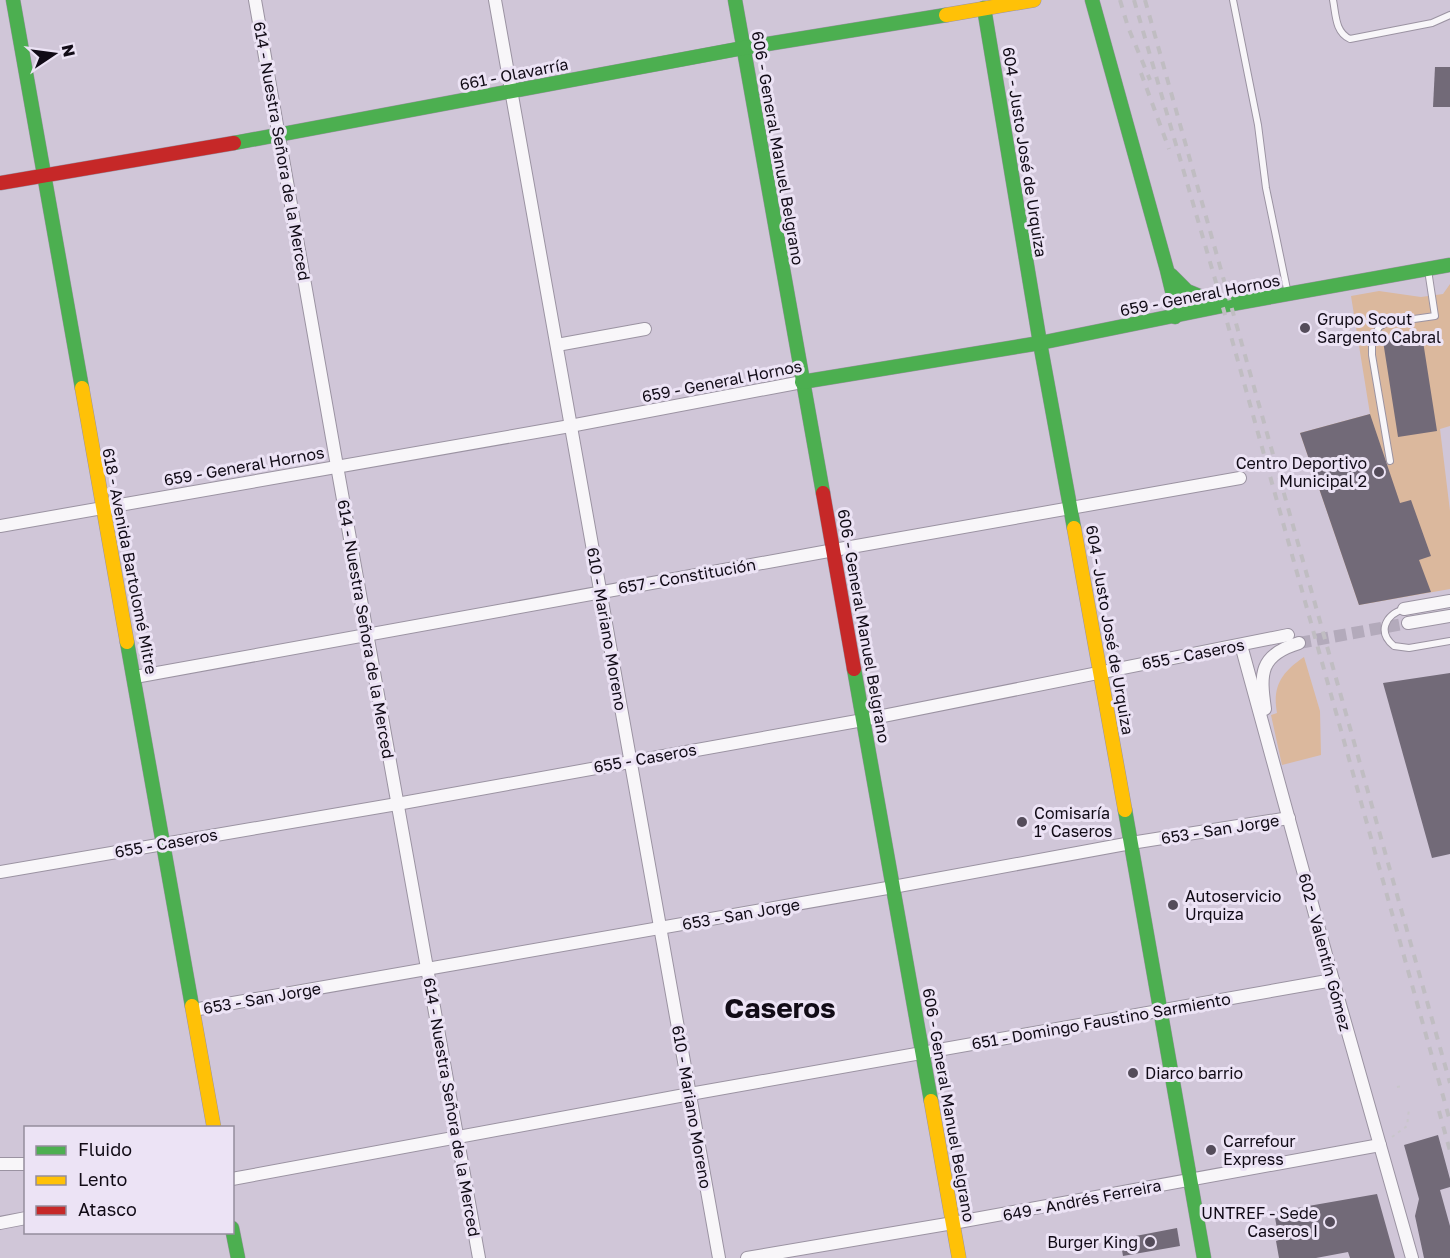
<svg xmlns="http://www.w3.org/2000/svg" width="1450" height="1258" font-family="'Golos Text',sans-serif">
<rect width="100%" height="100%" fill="#d0c6d8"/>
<g fill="#dbb89d">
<path d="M1450,284V426L1440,429L1450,511V589L1359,605L1300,433L1370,414L1351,296L1379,291L1421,297L1443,294Z"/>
<path d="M1304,657L1320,711L1321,755L1282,765L1271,715L1277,713C1272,686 1282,672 1304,657Z"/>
</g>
<g fill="#726a78">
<path d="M1435,67H1450V107H1433Z"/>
<path d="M1422,335L1437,431L1398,437L1383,341Z"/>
<path d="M1370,414L1400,503L1411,500L1431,556L1419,560L1431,592L1359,605L1300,433Z"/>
<path d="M1450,673V854L1432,858L1383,683Z"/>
<path d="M1438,1135L1450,1179V1187L1440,1190L1450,1226V1258H1424L1415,1216L1419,1199L1404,1145Z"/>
<path d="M1377,1194L1395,1258H1350L1348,1252L1316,1258H1279L1276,1241L1279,1240L1274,1212Z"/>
<path d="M1177,1228L1180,1246L1123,1256L1120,1239Z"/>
</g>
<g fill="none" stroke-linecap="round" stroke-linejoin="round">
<path stroke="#b3aabb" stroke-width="12" stroke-dasharray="12 6" stroke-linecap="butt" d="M1299,643L1408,623"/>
<g stroke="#9b93a2" stroke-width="8">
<g id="lane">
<path d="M1233,0L1258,125L1266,188L1288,294"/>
<path d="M1333,0C1336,15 1335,32 1350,39L1432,23L1450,15"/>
<path d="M1390,461L1372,355V341L1379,327L1386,323L1435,316L1428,270"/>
<path d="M1404,609C1385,615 1377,632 1394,646L1409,648L1450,641"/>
</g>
</g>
<g stroke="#9b93a2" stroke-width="14">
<g id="street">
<path d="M255,0L337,466L479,1258"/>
<path d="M495,0L719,1258"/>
<path d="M557,345L645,329"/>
<path d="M0,526L570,426L802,382"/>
<path d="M1404,609L1450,601"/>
<path d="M1408,623L1450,616"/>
<path d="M1241,645L1333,980L1412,1258"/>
<path d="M135,677L834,550L1240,478"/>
<path d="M1265,709C1260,674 1259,655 1299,643"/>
<path d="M0,872L397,804L863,720L1288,635"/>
<path d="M193,1010L893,887L1131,843L1289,818"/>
<path d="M0,1164H26"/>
<path d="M232,1179L690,1094L1333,980"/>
<path d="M0,1223L26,1218"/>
<path d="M747,1258L953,1223L1380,1145"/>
</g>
</g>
<g stroke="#9b93a2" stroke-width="15">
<g id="fast">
<path d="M13,0L82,388"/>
<path d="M735,0L823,493"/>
<path d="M1092,0L1167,270L1174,299L1175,317"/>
<path d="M984,8L1040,343L1074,528"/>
<path d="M234,143L743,48L946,15"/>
<path d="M1171,275L1187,291L1221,305"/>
<path d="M802,382L1040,343L1232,304L1450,265"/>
<path d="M127,642L192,1006"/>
<path d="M854,669L931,1101"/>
<path d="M1125,810L1204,1258"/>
<path d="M232,1228L238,1258"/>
</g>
</g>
<g stroke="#9b93a2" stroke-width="15">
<g id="slow">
<path d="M946,15L1034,0"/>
<path d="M82,388L127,642"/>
<path d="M1074,528L1125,810"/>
<path d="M192,1006L214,1128"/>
<path d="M931,1101L959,1258"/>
</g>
</g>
<g stroke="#9b93a2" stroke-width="15">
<g id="jam">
<path d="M0,183L234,143"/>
<path d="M823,493L854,669"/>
</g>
</g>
<g stroke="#c9c6cb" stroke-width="2" stroke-dasharray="3 4.5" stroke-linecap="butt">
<path d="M1215,286L1248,285"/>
<path d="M1397,1087L1403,1086"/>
<path d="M1392,1137L1407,1126L1409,1109"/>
</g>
<use href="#lane" stroke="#f8f6f9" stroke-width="6"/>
<use href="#street" stroke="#f8f6f9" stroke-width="12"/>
<use href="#fast" stroke="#4caf50" stroke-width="14"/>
<use href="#slow" stroke="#ffc107" stroke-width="14"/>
<use href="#jam" stroke="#c62828" stroke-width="14"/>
<g stroke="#c0bdc2" stroke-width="4" stroke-dasharray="8 8" stroke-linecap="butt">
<path d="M1120,0L1128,27L1150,80"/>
<path d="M1134,0L1217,286L1450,1121"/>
<path d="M1145,0L1450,1083"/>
<path d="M1141,73L1169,149"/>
<path d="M1439,1111L1450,1151"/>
</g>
</g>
<g fill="#544c5a" stroke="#ece3f5" stroke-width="2">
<circle cx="1305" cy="328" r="6"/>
<circle cx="1379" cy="472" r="6"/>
<circle cx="1022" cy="822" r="6"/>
<circle cx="1173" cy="905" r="6"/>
<circle cx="1133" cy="1073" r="6"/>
<circle cx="1211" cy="1150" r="6"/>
<circle cx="1330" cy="1222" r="6"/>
<circle cx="1150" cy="1242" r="6"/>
</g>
<g text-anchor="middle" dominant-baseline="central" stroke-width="6" stroke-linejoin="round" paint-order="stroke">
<g font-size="16" fill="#110b16" stroke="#ece3f5">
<text transform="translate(514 74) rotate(-11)">661 - Olavarría</text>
<text transform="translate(778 148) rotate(80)">606 - General Manuel Belgrano</text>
<text transform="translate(282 151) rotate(80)">614 - Nuestra Señora de la Merced</text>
<text transform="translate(1025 152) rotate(81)">604 - Justo José de Urquiza</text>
<text transform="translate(1200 295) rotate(-11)">659 - General Hornos</text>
<text transform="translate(722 381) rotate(-11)">659 - General Hornos</text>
<text transform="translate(244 466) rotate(-10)">659 - General Hornos</text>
<text transform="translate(130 561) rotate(79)">618 - Avenida Bartolomé Mitre</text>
<text transform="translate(687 576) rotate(-10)">657 - Constitución</text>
<text transform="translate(864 626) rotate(80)">606 - General Manuel Belgrano</text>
<text transform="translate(366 629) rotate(80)">614 - Nuestra Señora de la Merced</text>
<text transform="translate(607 629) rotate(80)">610 - Mariano Moreno</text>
<text transform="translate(1110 630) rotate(80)">604 - Justo José de Urquiza</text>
<text transform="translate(1193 654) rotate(-11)">655 - Caseros</text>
<text transform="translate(645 758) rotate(-10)">655 - Caseros</text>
<text transform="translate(1220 829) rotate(-9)">653 - San Jorge</text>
<text transform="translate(166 843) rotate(-10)">655 - Caseros</text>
<text transform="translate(741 914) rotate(-10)">653 - San Jorge</text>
<text transform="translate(1325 952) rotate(75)">602 - Valentín Gómez</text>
<text transform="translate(262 998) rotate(-10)">653 - San Jorge</text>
<text transform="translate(1101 1021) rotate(-10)">651 - Domingo Faustino Sarmiento</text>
<text transform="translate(949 1105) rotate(80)">606 - General Manuel Belgrano</text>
<text transform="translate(452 1107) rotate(80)">614 - Nuestra Señora de la Merced</text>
<text transform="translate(692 1107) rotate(80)">610 - Mariano Moreno</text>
<text transform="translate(1082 1200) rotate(-11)">649 - Andrés Ferreira</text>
</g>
<g font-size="16" fill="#110b16" stroke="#ece3f5" text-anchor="start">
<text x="1317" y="319">Grupo Scout<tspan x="1317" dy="18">Sargento Cabral</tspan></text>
<text x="1367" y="463" text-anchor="end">Centro Deportivo<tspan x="1367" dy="18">Municipal 2</tspan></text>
<text x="1034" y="813">Comisaría<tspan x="1034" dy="18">1° Caseros</tspan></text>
<text x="1185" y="896">Autoservicio<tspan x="1185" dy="18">Urquiza</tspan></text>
<text x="1145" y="1073">Diarco barrio</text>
<text x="1223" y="1141">Carrefour<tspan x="1223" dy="18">Express</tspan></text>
<text x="1318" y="1213" text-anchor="end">UNTREF - Sede<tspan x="1318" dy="18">Caseros I</tspan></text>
<text x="1138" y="1242" text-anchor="end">Burger King</text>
</g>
<g font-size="28" font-weight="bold" fill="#110b16" stroke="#ece3f5">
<text x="780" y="1007">Caseros</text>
</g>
</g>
<rect x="24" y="1126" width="210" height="108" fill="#ece3f5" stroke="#948d9c" stroke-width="1.5"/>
<rect x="36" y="1146" width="30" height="9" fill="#4caf50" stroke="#948d9c" stroke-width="1.5"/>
<text x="78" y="1156" font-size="18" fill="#110b16">Fluido</text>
<rect x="36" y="1176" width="30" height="9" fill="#ffc107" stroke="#948d9c" stroke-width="1.5"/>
<text x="78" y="1186" font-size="18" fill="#110b16">Lento</text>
<rect x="36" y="1206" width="30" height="9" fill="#c62828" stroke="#948d9c" stroke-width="1.5"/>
<text x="78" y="1216" font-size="18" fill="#110b16">Atasco</text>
<g transform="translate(54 54) rotate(77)" stroke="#ece3f5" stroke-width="4.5" paint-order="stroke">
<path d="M0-4.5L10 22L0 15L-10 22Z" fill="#110b16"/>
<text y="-9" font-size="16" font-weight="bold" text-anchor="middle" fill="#110b16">N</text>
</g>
</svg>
